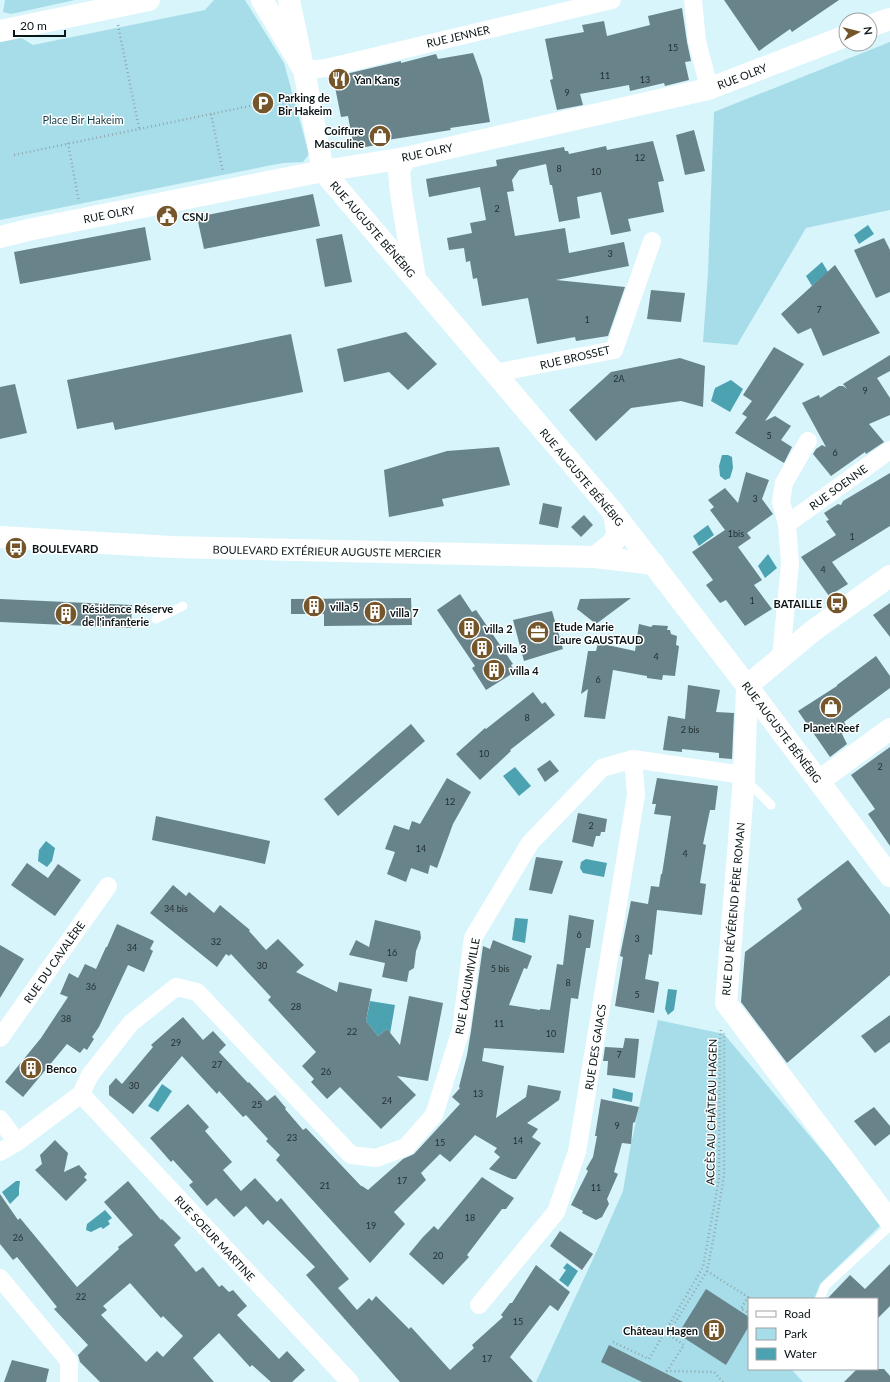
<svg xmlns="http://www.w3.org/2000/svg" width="890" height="1382" font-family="Lato,sans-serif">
<rect width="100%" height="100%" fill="#d7f5fb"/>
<g fill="#a7dde9">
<path d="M5,0H75L11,14L3,12Z"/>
<path d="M214,0H245L284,63L309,154L303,162L283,163L267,166L0,220V41L20,37L33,45L205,10Z"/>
<path d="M890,42V210L806,228L737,345L703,342L708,273L714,112Z"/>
<path d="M658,1020L724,1034L883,1223L820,1284L814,1299H749V1369H791L803,1382H536L594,1257L623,1191L631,1144Z"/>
</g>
<g fill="#4da2b2">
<path d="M868,225L874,234L859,244L854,235Z"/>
<path d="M822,262L828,272L812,286L806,276Z"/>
<path d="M731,380L743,389L730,412L711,401L715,388Z"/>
<path d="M722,455H728L732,457L733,468L730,478L725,480L720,476L719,466Z"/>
<path d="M708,525L714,535L699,546L693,536Z"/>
<path d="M768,554L777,568L765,578L758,566Z"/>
<path d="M515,767L531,786L519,796L503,776Z"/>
<path d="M46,841L55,848L52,861L47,867L38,861L39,850Z"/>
<path d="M586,859L607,863L604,877L583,873L580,868L581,862Z"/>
<path d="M515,918L528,919L525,943L512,940Z"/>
<path d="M668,989L677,990L674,1010L668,1015L665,1009Z"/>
<path d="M370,1001L395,1005L390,1034L387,1029L378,1036L366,1021Z"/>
<path d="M162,1084L172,1091L158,1112L148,1106Z"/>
<path d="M613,1088L633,1093L632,1102L612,1098Z"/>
<path d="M16,1181H20L19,1189V1195L10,1204L2,1192Z"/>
<path d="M105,1210L112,1218L108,1221L110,1224L103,1229L101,1227L91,1232L86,1230L87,1224Z"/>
<path d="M567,1263L578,1271L568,1287L559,1280L566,1270L563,1268Z"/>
</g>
<g fill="#688389" fill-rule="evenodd">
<path d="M724,0H839L792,32L790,29L759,51Z"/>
<path d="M682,8L687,42L691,61L685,62L689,80L665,86L664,83L630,91L629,85L580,94L583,105L557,110L550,80L553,79L545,39L584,32L582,25L604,21L607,36L650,25L648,16Z"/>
<path d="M473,53L482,78L490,122L450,128L451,130L381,141L382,144L354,149L348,116L341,117L333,77L401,61V63L436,54L438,59Z"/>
<path d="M694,130L705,171L685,175L676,135Z"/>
<path d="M653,141L664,181L658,182L664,212L628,219L631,231L611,235L601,192L577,197L580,218L559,222L552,185H550L546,164L519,170L512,180L514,191L507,192L515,236L565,228L569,253L624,242L629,266L556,280L625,287L608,336L576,341L575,337L537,344L528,298L482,306L477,278L473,279L470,261L466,262L464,248L449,250L447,238L472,233L470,223L486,220L480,187L429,197L426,179L497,166L496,160L564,147L565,151H568L569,154L606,146L607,150Z"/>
<path d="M313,194L320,226L204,249L197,217Z"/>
<path d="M145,227L151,260L20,284L14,252Z"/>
<path d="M342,234L352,282L325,287L316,239Z"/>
<path d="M884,238L890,250V292L876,298L854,250Z"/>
<path d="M835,265L880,333L823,356L811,328L798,334L781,314Z"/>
<path d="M651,290L685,293L681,322L647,319Z"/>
<path d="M406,332L437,364L408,390L389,372L344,382L337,349Z"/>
<path d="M291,334L303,392L115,430L113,422L77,429L67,380Z"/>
<path d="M774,347L804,364L765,421L775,416L791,426L781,440L792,447L784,463L735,433L747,417L742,414L752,401L743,395Z"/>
<path d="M890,355V371L877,378L890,398V415L869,424L884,442L866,454L865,452L831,476L813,454L816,449L822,445L826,447L802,403L819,395L820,398L839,386H843L847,389L843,384Z"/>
<path d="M680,358L705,366L703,407L681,401L631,408L596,441L569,410L611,372Z"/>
<path d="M15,384L27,433L0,439V387Z"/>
<path d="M499,447L510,485L442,499L444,506L389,517L384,470L447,451Z"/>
<path d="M746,472L769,480L762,499L773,514L747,533L751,538L738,547L762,580L754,585L772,609L745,626L726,600L720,603L706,585L713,580L692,552L725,530L710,510L714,507L708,500L725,488L738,503Z"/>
<path d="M890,473V526L832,562L848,584L829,596L801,557L836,535L826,521L829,520L824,513L838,504L841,505L843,501Z"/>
<path d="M543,503L562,507L558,528L539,524Z"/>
<path d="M584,515L593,525L581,537L571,527Z"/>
<path d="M460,594L472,612L476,610L513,664L511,665L515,672L486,690L472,668L475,666L437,610Z"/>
<path d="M411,598L412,625L324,626V614H291V599Z"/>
<path d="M631,598L596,624L577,609L580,599Z"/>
<path d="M0,599L132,605L131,628L0,622Z"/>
<path d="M890,603V637L873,615Z"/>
<path d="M552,611L563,649L524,661L513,620Z"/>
<path d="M639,624L651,627L653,625L668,626L667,630H670L671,634L677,636L676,645L679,646L675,676L663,675L662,680L647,678V676L613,670L605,719L584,717L588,689L581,694L588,651H596L598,643L635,651Z"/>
<path d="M876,656L890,676V688L844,722L849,730L842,734L847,744L830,757L798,711L837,686V685Z"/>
<path d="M688,685L720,690L716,712L734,713L732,759L719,758V753L682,749V752L663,750L668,716L685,719Z"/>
<path d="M533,692L542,704L545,702L555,715L510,750L511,751L480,780L456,754L485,728L486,729Z"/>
<path d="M411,724L425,741L338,816L324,799Z"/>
<path d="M890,747V846L868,814L875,809L851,775Z"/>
<path d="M550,760L559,771L545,782L537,769Z"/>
<path d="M447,778L471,792L453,824L437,868L430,865L428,874L411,868L406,882L387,874L395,852L385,849L394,825L409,830L412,821L420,824Z"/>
<path d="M657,778L718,786L715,810H710L703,844L706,845L700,883L706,884L702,915L657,910L652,955L649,954L645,979L659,982L654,1013L615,1006L623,957L620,956L631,901L648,904L651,886L659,887L661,874H662L671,816L654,814L656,804H652Z"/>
<path d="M578,813L607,819L605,832H601L600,836H596L593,847L572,842Z"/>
<path d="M156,816L270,841L265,864L152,840Z"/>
<path d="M536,857L563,861L552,894L529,890Z"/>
<path d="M848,860L890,915V975L787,1063L741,1002L745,952L802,909L797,899Z"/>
<path d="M27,863L48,878L58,864L81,880L55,916L11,885Z"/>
<path d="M173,885L186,896L189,892L214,913L220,905L250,930L249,931L266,950L278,939L304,965L296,972L337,992L339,982L372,989L366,1021L378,1036L387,1029L400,1045L409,996L443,1003L428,1081L397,1076L416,1095L381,1129L340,1087L327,1099L311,1082L314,1079L302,1066L316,1052L268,1000L271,997L231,954L229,956L226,954L217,967L150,913Z"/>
<path d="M569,915L594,920L590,948H586L578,999L571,998L564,1053L484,1048L482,1061L504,1066L496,1118L526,1097L528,1085L561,1091L559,1100L527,1123L538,1129L532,1137L541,1143L516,1179H512L489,1169L500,1157L494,1152L497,1148L475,1135L450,1162L440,1154L421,1173L426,1180L394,1212L405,1224L370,1263L276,1160L280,1155L266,1141L268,1139L246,1115L243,1117L219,1091L217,1094L182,1056L133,1114L109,1095V1086L116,1078L122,1084L153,1047L151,1045L183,1017L203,1040L213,1031L226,1045L219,1052L248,1083L249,1082L267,1101L275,1095L286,1108L285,1109L303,1130L306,1128L361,1186H362L368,1190L403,1159L414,1154L460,1104L452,1097L460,1088L459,1087L467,1055L471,1031L483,946L490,949L493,940L532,956L527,969L524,968L509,1005L540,1010V1009L550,1010L557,964L563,965Z"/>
<path d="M375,920L420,931L421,938L416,951L414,968L409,971L407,982L382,977L385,963L349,955L356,940L369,947Z"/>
<path d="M117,924L154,941L150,949L153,951L144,972L128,965L99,1027L92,1037L94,1039L87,1050L84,1048L80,1053L67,1044L23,1097L5,1082L41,1038L68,997L60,994L69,973L78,978L85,964L96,969L106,947H107Z"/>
<path d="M0,945L24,959L0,998Z"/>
<path d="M890,1015V1042L875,1053L861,1036Z"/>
<path d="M625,1038L639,1039L635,1078L607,1075L608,1061H603L605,1047L623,1048Z"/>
<path d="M601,1099L639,1107L635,1122L633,1123L631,1144L622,1143L614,1172L618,1174L607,1199L609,1204L602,1217L596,1220L582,1213L583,1211L571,1205L588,1171L586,1169L593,1157L597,1136H595Z"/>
<path d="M188,1104L209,1127L205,1131L232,1162L223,1170L241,1191L255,1178L277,1202L281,1198L349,1279L338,1288L357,1310L369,1298L372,1301L376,1296L409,1329L411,1327L450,1370L474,1348L472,1345L503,1317L501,1315L510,1303H512L536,1265L570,1292L558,1311L550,1305L510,1357L533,1382H400L306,1275L315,1267L268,1220L263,1225L246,1206L234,1217L216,1198L207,1206L189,1185L193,1182L173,1160L171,1162L150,1138Z"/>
<path d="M874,1107L890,1126V1134L875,1146L854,1121Z"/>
<path d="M55,1140L68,1153L64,1172L79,1165L87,1174L84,1177L87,1180L66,1201L35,1170L42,1164L40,1155Z"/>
<path d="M482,1177L514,1198L506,1209H502L467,1255L469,1257L443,1285L409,1254L423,1237L434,1226L438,1230Z"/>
<path d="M128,1181L161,1220L162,1219L181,1238L174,1245L196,1272L203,1267L219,1287L222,1285L229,1292L233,1290L247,1306L237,1315L279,1359L287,1351L305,1370L292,1382H271L252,1365L250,1367L219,1333L193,1358L214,1382H100L80,1362L78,1355L88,1345L54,1309L57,1307L17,1257L13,1260L0,1244V1194L18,1220L20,1218L77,1287L119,1249L118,1247L133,1235L104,1202ZM130,1283L161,1318L163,1316L183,1336L163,1357L157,1351L146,1362L101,1315L107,1310L103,1306Z"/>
<path d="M560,1231L593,1254L582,1270L550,1246Z"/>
<path d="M890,1264V1306L877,1319V1299H827L850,1275L865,1289Z"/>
<path d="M706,1289L749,1317V1326L726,1365L678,1334Z"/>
<path d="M609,1345L683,1382H642L601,1362Z"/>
<path d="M12,1360L49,1369L46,1382H4Z"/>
<path d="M857,1369H884L890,1376V1382H844Z"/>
</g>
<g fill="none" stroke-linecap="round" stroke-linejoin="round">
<g stroke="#90a7ac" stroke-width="2.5" stroke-dasharray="1 3" stroke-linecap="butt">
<path d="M118,25L139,128"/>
<path d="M211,114L223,172"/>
<path d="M68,143L79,202"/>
<path d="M14,155L264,103"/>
<path d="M707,1271L748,1297L741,1309L749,1313"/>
<path d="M613,1342L649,1359L703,1267L719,1179L720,1037L721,1029"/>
<path d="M723,1382L714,1372L667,1371L684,1345L668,1334L707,1271L713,1241L724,1176V1033"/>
</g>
<g stroke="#fff" stroke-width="9">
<path d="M156,619L183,606"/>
<path d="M746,780L771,805"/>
<path d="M820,1299L825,1286L890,1226"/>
</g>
<g stroke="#fff" stroke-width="18">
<path d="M693,0L697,41L706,76L708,89"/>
<path d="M304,70L326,68L612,0"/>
<path d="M495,373L614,350L652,241"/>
<path d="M787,524L890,450"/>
<path d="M781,657L790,564L787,524L781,502L784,483L808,441"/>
<path d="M0,1038L108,886"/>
<path d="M81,1094L350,1382"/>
<path d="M0,1119L17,1142"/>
<path d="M0,1152L17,1142L81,1094L90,1075L131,1023L176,987L197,992L351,1155L376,1158L406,1147L434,1115L461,1030L473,938L530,843L602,768L633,759L737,774L744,778"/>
<path d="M0,1278L69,1361V1382"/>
<path d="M479,1305L556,1212L577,1152L636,795L633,759"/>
</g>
<g stroke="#fff" stroke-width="22">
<path d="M289,0L303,67"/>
<path d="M870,26L890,19"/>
<path d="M405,158L399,171L401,193L415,279"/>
<path d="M323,171L405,158L708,89L846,36"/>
<path d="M890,576L814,630L747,686L744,778L726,1003L890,1221"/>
<path d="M819,781L890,729"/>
</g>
<g stroke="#fff" stroke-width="22">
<path d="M262,0L304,70L323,171L613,512L747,686L890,876"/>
<path d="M0,31L149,0"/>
<path d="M0,237L28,230L323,171"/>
<path d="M0,537L171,547L595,557L654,564"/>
<path d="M595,557C617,540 621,541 613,512"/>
</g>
</g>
<defs>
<g id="restaurant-disc" transform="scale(1.15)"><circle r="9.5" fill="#74562a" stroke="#fff"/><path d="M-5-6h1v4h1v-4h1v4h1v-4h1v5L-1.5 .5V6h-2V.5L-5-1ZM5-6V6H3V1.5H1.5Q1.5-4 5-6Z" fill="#fff"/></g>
<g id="parking-disc" transform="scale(1.15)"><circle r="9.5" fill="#74562a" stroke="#fff"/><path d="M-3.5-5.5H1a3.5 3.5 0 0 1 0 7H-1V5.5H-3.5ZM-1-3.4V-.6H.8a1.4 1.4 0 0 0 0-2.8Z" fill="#fff"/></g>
<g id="shop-disc" transform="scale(1.15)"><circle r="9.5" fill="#74562a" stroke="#fff"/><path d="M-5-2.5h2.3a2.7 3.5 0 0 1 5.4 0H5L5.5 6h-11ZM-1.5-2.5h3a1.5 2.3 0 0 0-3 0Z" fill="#fff"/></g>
<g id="civic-disc" transform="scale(1.15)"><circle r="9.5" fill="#74562a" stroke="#fff"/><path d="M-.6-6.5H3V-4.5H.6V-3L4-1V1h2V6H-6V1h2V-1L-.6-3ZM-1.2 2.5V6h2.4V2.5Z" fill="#fff"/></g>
<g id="bus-disc" transform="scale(1.15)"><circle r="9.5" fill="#74562a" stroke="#fff"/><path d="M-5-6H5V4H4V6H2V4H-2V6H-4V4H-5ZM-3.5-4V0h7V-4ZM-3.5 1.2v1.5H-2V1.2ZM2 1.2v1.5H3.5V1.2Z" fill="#fff"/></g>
<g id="building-disc" transform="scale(1.15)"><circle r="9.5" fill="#74562a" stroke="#fff"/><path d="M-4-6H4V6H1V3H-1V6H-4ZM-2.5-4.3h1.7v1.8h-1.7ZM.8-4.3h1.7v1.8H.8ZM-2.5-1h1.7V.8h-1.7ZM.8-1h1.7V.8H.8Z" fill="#fff"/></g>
<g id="office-disc" transform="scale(1.15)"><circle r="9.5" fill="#74562a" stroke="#fff"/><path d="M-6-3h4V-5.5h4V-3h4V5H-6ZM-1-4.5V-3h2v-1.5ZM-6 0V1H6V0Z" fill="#fff"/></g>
</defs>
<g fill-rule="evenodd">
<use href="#restaurant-disc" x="339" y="79"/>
<use href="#parking-disc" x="263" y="103"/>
<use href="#shop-disc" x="380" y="136"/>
<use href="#civic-disc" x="167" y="216"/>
<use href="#bus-disc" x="16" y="548"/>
<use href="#bus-disc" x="837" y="603"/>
<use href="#building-disc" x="314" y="606"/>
<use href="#building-disc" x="375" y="612"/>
<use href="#building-disc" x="66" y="614"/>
<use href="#building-disc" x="469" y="628"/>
<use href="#office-disc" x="538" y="632"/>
<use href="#building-disc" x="482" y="648"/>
<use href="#building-disc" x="494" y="670"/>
<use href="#shop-disc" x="831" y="707"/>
<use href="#building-disc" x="31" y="1068"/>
<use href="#building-disc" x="714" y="1330"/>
</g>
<g text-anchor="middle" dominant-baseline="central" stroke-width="3" stroke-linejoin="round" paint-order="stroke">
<g font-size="9" fill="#223134">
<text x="673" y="47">15</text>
<text x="605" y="75">11</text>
<text x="645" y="79">13</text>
<text x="567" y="92">9</text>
<text x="640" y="157">12</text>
<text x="559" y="168">8</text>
<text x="596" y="171">10</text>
<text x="497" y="208">2</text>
<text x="610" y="253">3</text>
<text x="819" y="309">7</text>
<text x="587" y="319">1</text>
<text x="619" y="378">2A</text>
<text x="865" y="390">9</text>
<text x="769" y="435">5</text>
<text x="835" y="452">6</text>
<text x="755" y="498">3</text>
<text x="736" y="533">1bis</text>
<text x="852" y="536">1</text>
<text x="823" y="569">4</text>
<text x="752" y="600">1</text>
<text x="656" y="656">4</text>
<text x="598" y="679">6</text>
<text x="527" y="717">8</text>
<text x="690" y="729">2 bis</text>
<text x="484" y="753">10</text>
<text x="880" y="766">2</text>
<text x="450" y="801">12</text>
<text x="591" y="825">2</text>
<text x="421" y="848">14</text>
<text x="685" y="853">4</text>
<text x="176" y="908">34 bis</text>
<text x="579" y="934">6</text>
<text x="637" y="938">3</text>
<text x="216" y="941">32</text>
<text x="132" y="947">34</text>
<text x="392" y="952">16</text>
<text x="262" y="965">30</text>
<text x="500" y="968">5 bis</text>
<text x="568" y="982">8</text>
<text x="91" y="986">36</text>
<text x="637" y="994">5</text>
<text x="296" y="1006">28</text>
<text x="66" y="1018">38</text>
<text x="499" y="1023">11</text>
<text x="352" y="1031">22</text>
<text x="551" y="1033">10</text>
<text x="176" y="1042">29</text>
<text x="619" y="1054">7</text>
<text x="217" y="1064">27</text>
<text x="326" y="1071">26</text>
<text x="134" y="1085">30</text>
<text x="478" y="1093">13</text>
<text x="387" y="1100">24</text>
<text x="257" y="1104">25</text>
<text x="617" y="1125">9</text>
<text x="292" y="1137">23</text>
<text x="518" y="1140">14</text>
<text x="440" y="1142">15</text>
<text x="402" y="1180">17</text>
<text x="325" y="1185">21</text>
<text x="596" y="1187">11</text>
<text x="470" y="1217">18</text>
<text x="371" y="1225">19</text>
<text x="18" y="1237">26</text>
<text x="438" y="1255">20</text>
<text x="81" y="1296">22</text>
<text x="518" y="1321">15</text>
<text x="487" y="1358">17</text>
</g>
<g font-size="11" fill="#0b1618" stroke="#fff">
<text transform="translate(458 36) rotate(-13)">RUE JENNER</text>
<text transform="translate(742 76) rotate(-21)">RUE OLRY</text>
<text transform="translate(427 152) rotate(-12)">RUE OLRY</text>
<text transform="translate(109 214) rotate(-11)">RUE OLRY</text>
<text transform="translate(373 229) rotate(49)">RUE AUGUSTE BÉNÉBIG</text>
<text transform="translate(575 357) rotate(-13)">RUE BROSSET</text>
<text transform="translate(582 477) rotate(50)">RUE AUGUSTE BÉNÉBIG</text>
<text transform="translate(838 487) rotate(-36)">RUE SOENNE</text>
<text transform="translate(327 551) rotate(1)">BOULEVARD EXTÉRIEUR AUGUSTE MERCIER</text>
<text transform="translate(782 732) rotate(53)">RUE AUGUSTE BÉNÉBIG</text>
<text transform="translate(733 909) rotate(-85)">RUE DU RÉVÉREND PÈRE ROMAN</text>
<text transform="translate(54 962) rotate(-55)">RUE DU CAVALÈRE</text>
<text transform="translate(467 986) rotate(-80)">RUE LAGUIMIVILLE</text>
<text transform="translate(595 1047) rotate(-81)">RUE DES GAIACS</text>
<text transform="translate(711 1112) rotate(-89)">ACCÈS AU CHÂTEAU HAGEN</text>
<text transform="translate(215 1238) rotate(47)">RUE SOEUR MARTINE</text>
</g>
<g font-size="11" font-weight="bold" fill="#0b1618" stroke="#fff" text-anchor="start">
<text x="354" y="79">Yan Kang</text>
<text x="278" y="97">Parking de<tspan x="278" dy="13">Bir Hakeim</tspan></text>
<text x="364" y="130" text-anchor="end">Coiffure<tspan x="364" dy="13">Masculine</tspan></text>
<text x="182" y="216">CSNJ</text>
<text x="32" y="548">BOULEVARD</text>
<text x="822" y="603" text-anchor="end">BATAILLE</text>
<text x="330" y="606">villa 5</text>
<text x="82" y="608">Résidence Réserve<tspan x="82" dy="13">de l'infanterie</tspan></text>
<text x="390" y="612">villa 7</text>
<text x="554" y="626">Etude Marie<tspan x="554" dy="13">Laure GAUSTAUD</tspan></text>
<text x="484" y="628">villa 2</text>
<text x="498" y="648">villa 3</text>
<text x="510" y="670">villa 4</text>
<text x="831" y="727" text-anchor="middle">Planet Reef</text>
<text x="46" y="1068">Benco</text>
<text x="698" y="1330" text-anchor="end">Château Hagen</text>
</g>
<g font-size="11" fill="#163e46" stroke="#fff">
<text x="83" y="119">Place Bir Hakeim</text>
</g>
</g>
<rect x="748" y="1298" width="130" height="72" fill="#ffffff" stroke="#9da2a3"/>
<rect x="756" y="1311" width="20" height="6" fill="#ffffff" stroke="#9da2a3"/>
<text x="784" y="1318" font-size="12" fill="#0b1618">Road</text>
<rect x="756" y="1328" width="20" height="12" fill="#a7dde9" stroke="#9da2a3"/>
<text x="784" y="1338" font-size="12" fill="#0b1618">Park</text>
<rect x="756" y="1348" width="20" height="12" fill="#4da2b2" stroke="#9da2a3"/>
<text x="784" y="1358" font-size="12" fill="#0b1618">Water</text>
<g transform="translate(858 32) rotate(83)"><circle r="19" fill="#ffffff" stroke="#9da2a3"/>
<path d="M0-3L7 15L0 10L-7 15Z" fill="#74562a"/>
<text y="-6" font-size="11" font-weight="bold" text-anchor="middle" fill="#0b1618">N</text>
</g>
<path d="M14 30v6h51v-6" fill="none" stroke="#0b1618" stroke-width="2"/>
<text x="20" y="30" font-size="12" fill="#0b1618" stroke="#ffffff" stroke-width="3" paint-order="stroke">20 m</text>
</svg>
